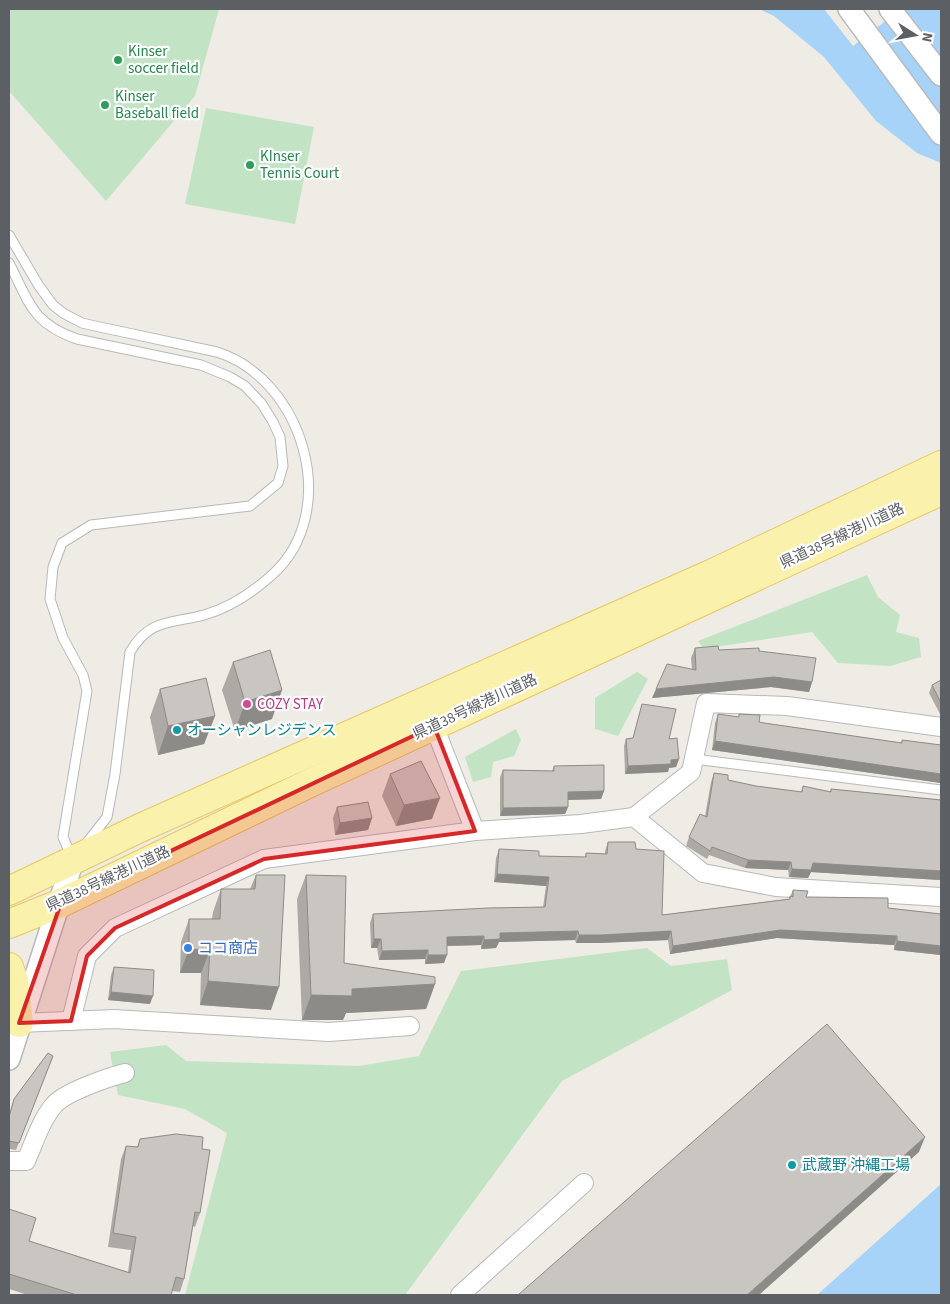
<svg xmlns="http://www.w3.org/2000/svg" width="950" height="1304" font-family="'Source Sans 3','Noto Sans JP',sans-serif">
<rect width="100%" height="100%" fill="#eeece4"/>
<g fill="#c2e4c4">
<path d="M9,9H219L195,96L106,201L9,91Z"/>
<path d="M206,108L314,127L295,224L185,204Z"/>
<path d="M867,575L878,597L900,615L896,632L919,638L921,657L890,666L838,663L812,632L704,649L698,641Z"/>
<path d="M637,672L648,679L618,736L595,729V698Z"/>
<path d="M516,729L521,740L514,756L493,762L491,777L473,782L465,757Z"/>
<path d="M647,948L671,966L727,959L732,990L562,1081L405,1295H185L227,1133L185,1109L118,1095L110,1052L166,1045L186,1061L359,1066L419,1056L461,971Z"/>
</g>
<g fill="#a8d3f9">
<path d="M759,9H941V163L917,153L876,121L824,57L774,16Z"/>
<path d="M941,1184V1295H817Z"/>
</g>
<path fill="#eeece4" d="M824,9H901L853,46Z"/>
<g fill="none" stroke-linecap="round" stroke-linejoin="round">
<g stroke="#b6b9bd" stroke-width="11">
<g id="service">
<path d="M9,235L39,286L53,305L63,313L82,323L95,326L217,352C303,379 343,511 272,575C253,592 229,608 204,615C171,624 150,618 130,652L115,774L107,817L85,845"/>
<path d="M9,263C29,301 31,323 77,339L201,365L230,377L245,386L262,404L273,422L280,437L283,466L278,483L250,506L91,525L62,543L53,567L50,599L63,638L83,675L87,691L63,837L72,858"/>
<path d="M694,759L941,790"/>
</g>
</g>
<g stroke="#b6b9bd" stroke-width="20">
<g id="minor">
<path d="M434,726L475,831"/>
<path d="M941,727L787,706L706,703L691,772L634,817L703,873L776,887L941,897"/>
<path d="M71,1021L87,956L115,928L264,859L475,831L581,824L634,817"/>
<path d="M19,1023L114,1019L329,1032L410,1026"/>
<path d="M9,1161H26C34,1143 41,1120 54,1105C65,1092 109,1077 125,1073"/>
<path d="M460,1295L584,1183"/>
</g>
</g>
<g stroke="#b6b9bd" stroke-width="24">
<g id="tertiary">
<path d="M849,9L941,134"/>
<path d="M890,9L941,75"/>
<path d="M9,1059L73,860"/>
</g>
</g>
<g stroke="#e8c863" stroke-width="30">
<g id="primary">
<path d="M9,891L140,828L713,573L941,465"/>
<path d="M9,924L61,903L310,783L941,491"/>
<path d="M9,967L14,981L19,1023"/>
</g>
</g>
<use href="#service" stroke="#fff" stroke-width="9"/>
<use href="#minor" stroke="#fff" stroke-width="18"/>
<use href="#tertiary" stroke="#fff" stroke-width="21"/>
<use href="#primary" stroke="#faf1ad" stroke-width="28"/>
</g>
<g fill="#adaaa6">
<path d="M695,648L719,650L759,651L812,682L809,692L771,687L652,698L692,670L691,658Z"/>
<path d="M233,662L272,719L235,731L222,690Z"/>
<path d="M941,680V713L940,714L929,693L932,685Z"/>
<path d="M160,689L215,716L204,744L158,755L150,717Z"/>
<path d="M642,704L669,739L679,759L676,767L669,768L668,772L625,774L624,746L626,739L633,738Z"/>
<path d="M718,714L764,723L901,743L902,740L941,745V783L712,750L715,723Z"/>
<path d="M554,766L604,791L601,799L568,800V807L565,814L500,816V777L503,770L552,771Z"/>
<path d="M714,773L728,780L756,786L801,792L803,786L830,792L831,789L941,800V882H940V880L811,872L808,878L789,877L788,870L745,868L709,855L707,859L686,846L689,837L705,816L711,782Z"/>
<path d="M390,774L432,819L396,826L382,796Z"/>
<path d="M337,807L372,818L368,830L335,835L333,818Z"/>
<path d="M608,842L636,849L662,915L789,899L793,890L806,897L888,908L941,914V955L894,950V945L777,938L670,954L668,940L599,943H576L575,940L499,942L496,948L481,949V945L447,946L444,963L425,964V959L379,960L377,948H371L370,923L373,914L543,907L546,886L494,882L496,858L499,849L539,856L585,857L586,853L605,854V851Z"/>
<path d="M256,875L271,1010L200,1005L201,973H180L181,942L189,919H212L213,912L221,889H250Z"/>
<path d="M306,875L344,963L435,984L426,1009L346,1013L343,1020H302L297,899Z"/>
<path d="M114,967L150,1004L108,1000L111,975Z"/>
<path d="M53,1056L16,1150L9,1149V1115L14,1099Z"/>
<path d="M140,1139L202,1149L200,1213L195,1227L193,1226L184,1279L180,1292L172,1291L171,1295H28L9,1289V1209L29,1241L128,1272L131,1250L108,1247L121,1159L126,1146L137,1147Z"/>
</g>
<g fill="#8d8b87">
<path d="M774,677L812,682L809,692L771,687L652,698L656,689Z"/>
<path d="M282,690L272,719L235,731L245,702Z"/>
<path d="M215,716L204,744L158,755L168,726Z"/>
<path d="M715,741L941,774V783L712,750Z"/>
<path d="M679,759L676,767L669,768L668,772L625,774L628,766Z"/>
<path d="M604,791L601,799L566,800L568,792Z"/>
<path d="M440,798L432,819L396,826L404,805Z"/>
<path d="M568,807L565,814L500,816L503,808Z"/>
<path d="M372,818L368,830L335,835L340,823Z"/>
<path d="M748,860L791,862L788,870L745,868Z"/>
<path d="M813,863L941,871V877L940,880L811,872L808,878L789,877L792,869Z"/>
<path d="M497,874L549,877L546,886L494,882Z"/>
<path d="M780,930L897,936L894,945L777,938L670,954L673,946Z"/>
<path d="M578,931L575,940L499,942L496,948L481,949L484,940L500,933Z"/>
<path d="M671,931L668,940L599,943H576L579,935Z"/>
<path d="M484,936L481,945L444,946L447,937Z"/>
<path d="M374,939H381L377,948H371Z"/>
<path d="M897,941L941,946V955L894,950Z"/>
<path d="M189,949L210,950L201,973H180Z"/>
<path d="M428,950L425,959L379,960L382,951Z"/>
<path d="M428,955H447L444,963L425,964Z"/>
<path d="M208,981L279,987L271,1010L200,1005Z"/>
<path d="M435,984L426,1009L346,1013L343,1020H302L311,995L352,989Z"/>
<path d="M111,992L153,996L150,1004L108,1000Z"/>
<path d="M925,1137L919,1152L759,1295H747Z"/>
</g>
<g fill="#c9c6c1" stroke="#8d8b87">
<path d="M718,646L719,650L759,648V651L816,658L812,682L774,677L656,689L667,664L696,670L695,648Z"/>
<path d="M270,650L282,690L245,702L233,662Z"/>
<path d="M206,678L215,716L168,726L160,689Z"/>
<path d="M941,680V703L932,685Z"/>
<path d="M642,704L676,709L669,739L677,738L679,759L671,760V764L628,766L626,739L633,738Z"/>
<path d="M718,714L739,717V714L760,715L759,722L764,723L902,743V740L941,745V774L715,741Z"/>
<path d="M421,761L440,798L404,805L390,774Z"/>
<path d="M604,765V791L568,792V807L503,808V770L554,771V766Z"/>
<path d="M714,773L728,775V780L756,786L802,792L803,786L831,792V789L941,800V871L813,863L811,870L792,869L791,862L748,860L712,847L710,851L689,837L700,814L707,817Z"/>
<path d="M368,802L372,818L340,823L337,807Z"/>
<path d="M608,842H635L636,849L664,851L662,915L790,899V896L793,897V890L808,891L806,897L888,898V908L941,914V946L897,941V936L780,930L673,946L671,931L602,935H579L578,931L500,933V939L484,940V936L447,937V955H428V950L382,951L381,939H374L373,914L488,908L545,907L549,877L497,874L499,849L539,851V856L586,857V853L607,854Z"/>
<path d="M256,875H285L279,987L208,981L210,950L189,949V919H220L221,889H255Z"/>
<path d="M306,875L346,876L344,963L435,977V984L352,989V996L311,995Z"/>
<path d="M114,967L154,970L153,996L111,992Z"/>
<path d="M827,1024L925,1137L747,1295H518Z"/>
<path d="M48,1053L53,1056L19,1143L9,1141V1117L14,1099Z"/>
<path d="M176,1134L203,1137L202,1149L210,1150L200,1213L195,1212L184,1279L176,1277L171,1295H77L9,1274V1209L36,1218L29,1241L130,1273L136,1237L113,1233L126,1146L138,1147L140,1139Z"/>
</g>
<path fill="#d62828" fill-opacity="0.2" stroke="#d62828" stroke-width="4" stroke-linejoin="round" d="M434,726L475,831L264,859L115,928L87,956L71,1021L19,1023L61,903Z"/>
<g fill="#2e9e5b" stroke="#fff" stroke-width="2">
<circle cx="118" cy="60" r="5"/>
<circle cx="105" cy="105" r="5"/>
<circle cx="250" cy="165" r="5"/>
</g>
<circle fill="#d1479c" stroke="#fff" stroke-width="2" cx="247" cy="704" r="5"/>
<g fill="#0f9aa8" stroke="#fff" stroke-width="2">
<circle cx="177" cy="730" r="5"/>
<circle cx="792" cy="1165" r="5"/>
</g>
<circle fill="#3f7fe0" stroke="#fff" stroke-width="2" cx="188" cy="948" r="5"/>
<g text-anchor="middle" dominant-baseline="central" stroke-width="4.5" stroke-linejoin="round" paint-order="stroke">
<g font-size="15" fill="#27864d" stroke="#fff" text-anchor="start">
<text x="128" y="51">Kinser<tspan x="128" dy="17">soccer field</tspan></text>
<text x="115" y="96">Kinser<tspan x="115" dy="17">Baseball field</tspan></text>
<text x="260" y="156">KInser<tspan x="260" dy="17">Tennis Court</tspan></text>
</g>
<g font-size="15" fill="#5c5f64" stroke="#fff">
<text transform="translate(842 536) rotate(-25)">県道38号線港川道路</text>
<text transform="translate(475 707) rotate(-25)">県道38号線港川道路</text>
<text transform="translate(108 879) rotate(-25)">県道38号線港川道路</text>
</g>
<g font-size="15" fill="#b23c85" stroke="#fff" text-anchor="start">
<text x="257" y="704">COZY STAY</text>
</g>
<g font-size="15" fill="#0d838f" stroke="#fff" text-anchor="start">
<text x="187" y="730">オーシャンレジデンス</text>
<text x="802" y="1165">武蔵野 沖縄工場</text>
</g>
<g font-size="15" fill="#366cbe" stroke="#fff" text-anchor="start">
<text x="198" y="948">ココ商店</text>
</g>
</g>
<rect width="950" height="1304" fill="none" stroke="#5c5f64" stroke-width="20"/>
<g transform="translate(915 35) rotate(101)" stroke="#ffffff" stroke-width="4" paint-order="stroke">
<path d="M0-4L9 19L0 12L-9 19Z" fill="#5c5f64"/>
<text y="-8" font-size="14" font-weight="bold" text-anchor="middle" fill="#5c5f64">N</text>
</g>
</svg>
